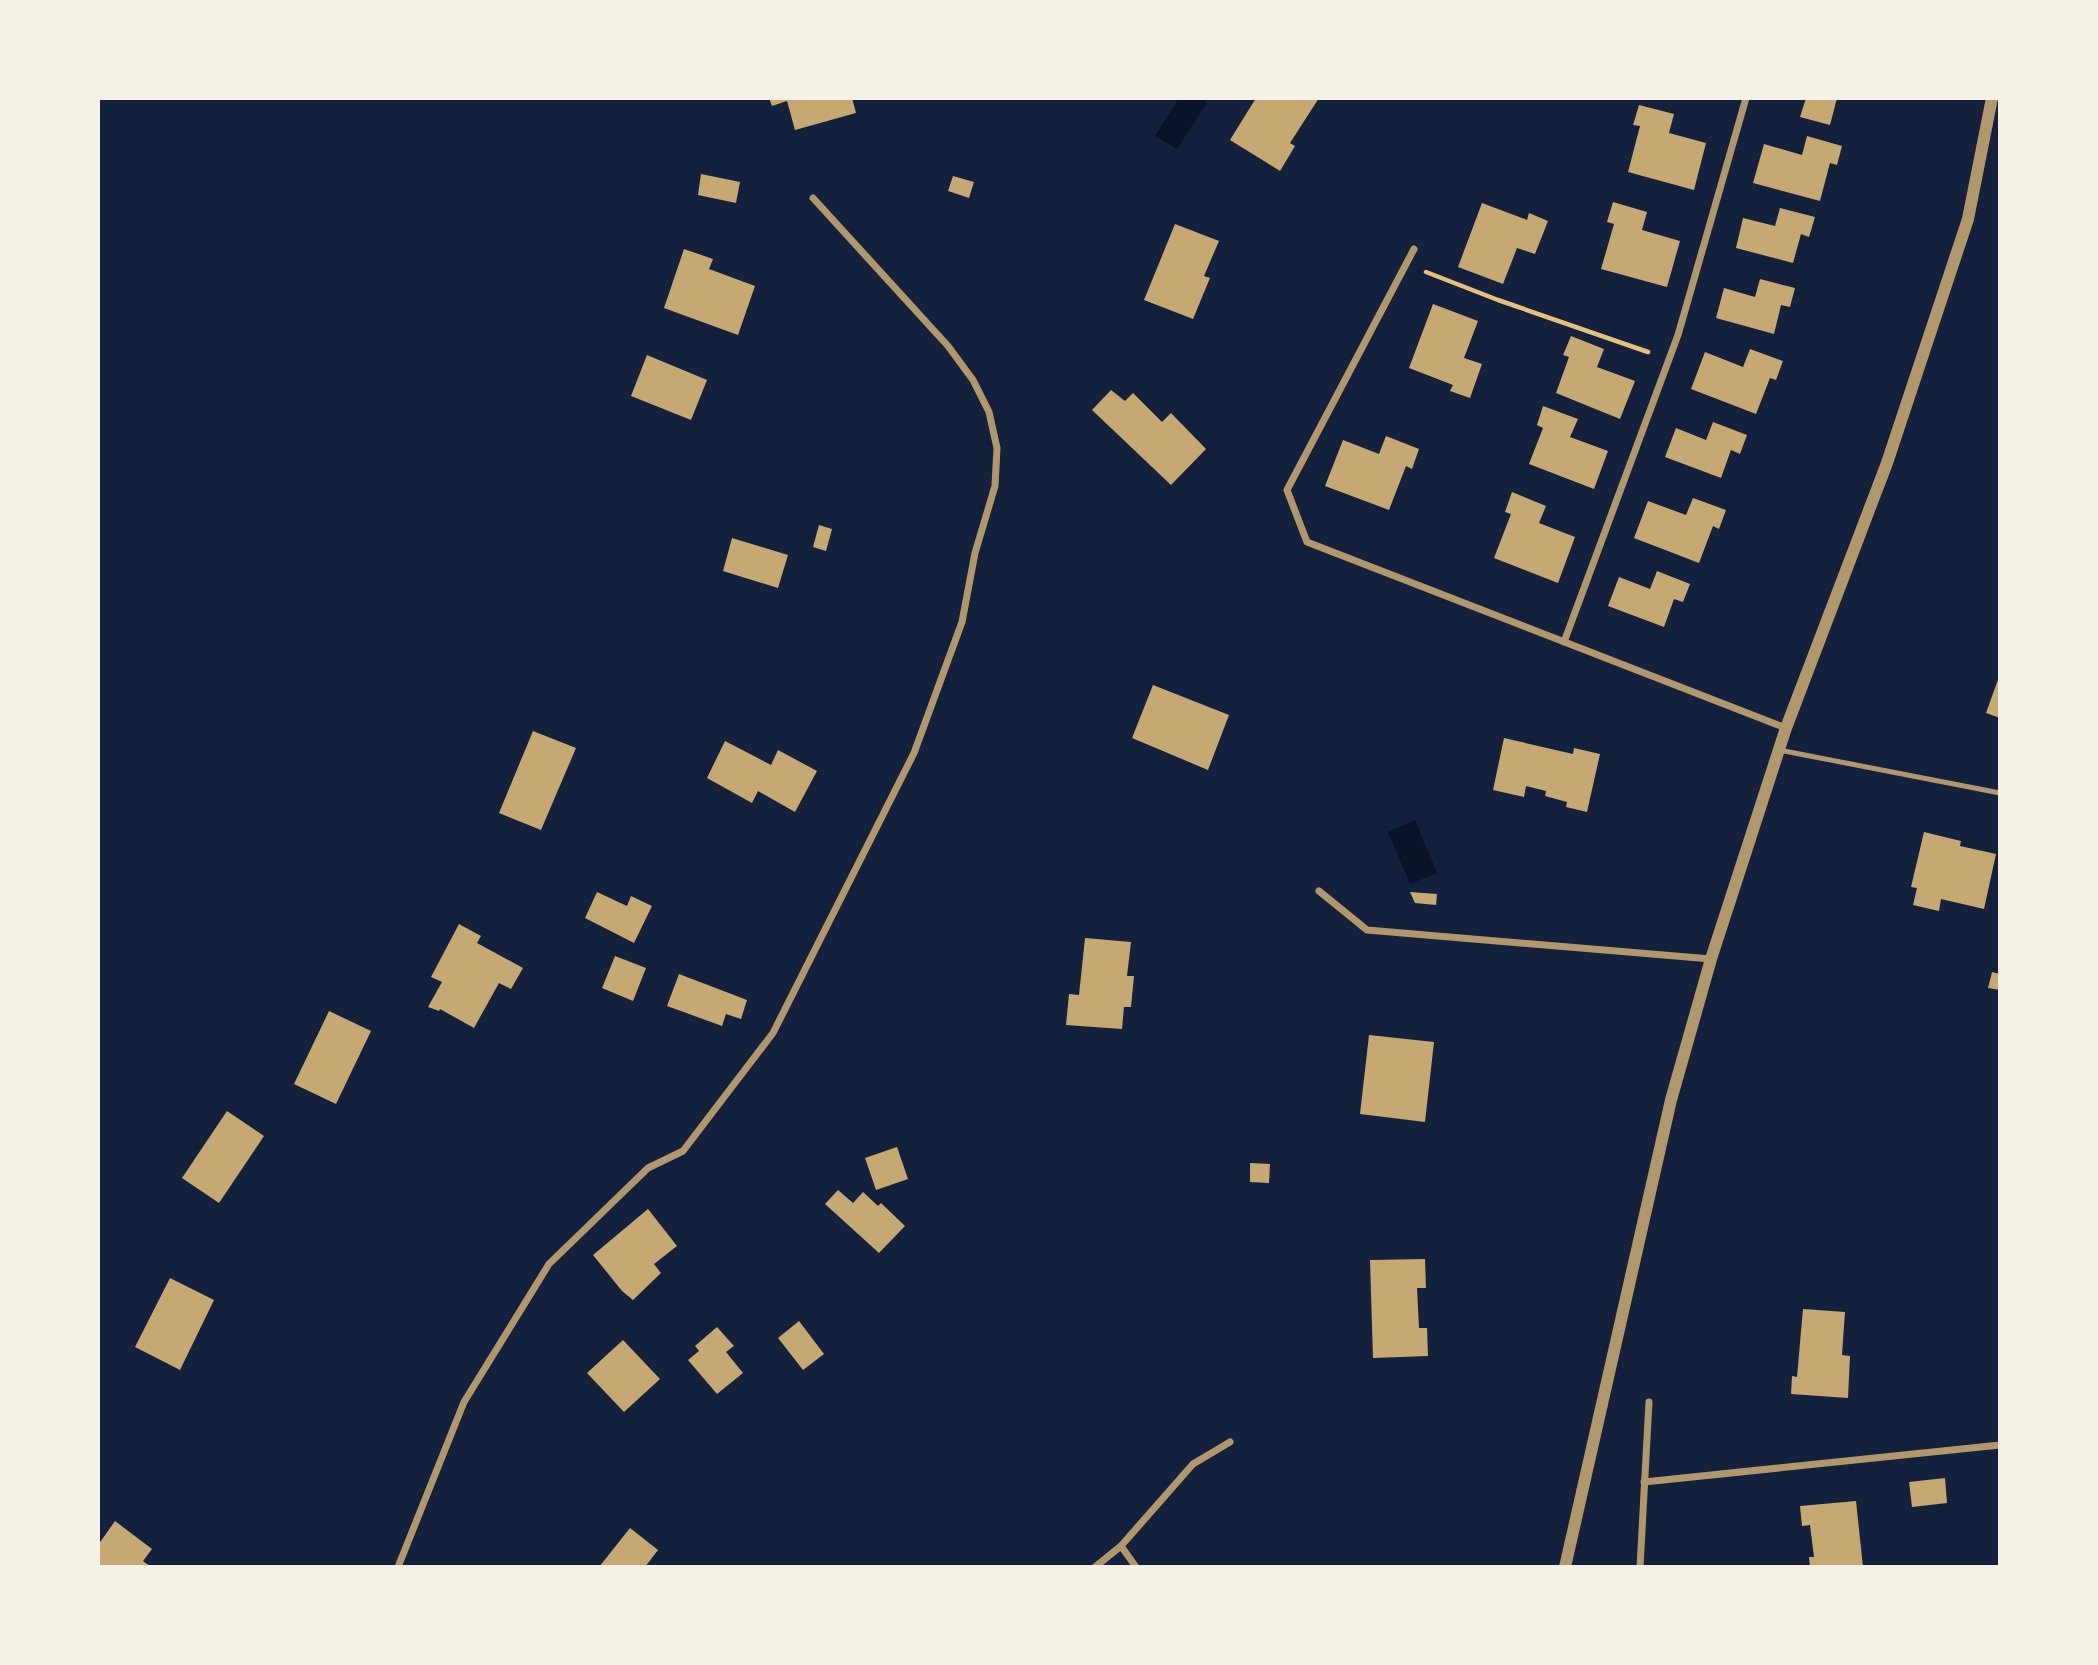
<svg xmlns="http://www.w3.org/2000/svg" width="2098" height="1665" font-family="'Open Sans',sans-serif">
<rect width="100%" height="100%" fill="#14213d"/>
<g fill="#0b132b">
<path d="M1179,98H1202L1207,103L1177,149L1155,136Z"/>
<path d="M1415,820L1437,873L1410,884L1388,832Z"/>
</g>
<g fill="#c6a872">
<path d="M769,98H852L856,113L795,130L787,101L772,106Z"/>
<path d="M1256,98H1319L1290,143L1295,146L1280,171L1230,140Z"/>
<path d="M1806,98H1837L1830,125L1800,117Z"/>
<path d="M1639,105L1674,114L1669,133L1706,143L1694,190L1628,172L1640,126L1633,125Z"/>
<path d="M1807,136L1842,146L1837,165L1830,163L1820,201L1753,183L1764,144L1802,155Z"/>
<path d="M701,174L740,182L736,203L698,195Z"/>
<path d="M953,176L974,182L969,198L948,191Z"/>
<path d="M1613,202L1647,212L1642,230L1680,241L1667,287L1601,269L1614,224L1607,222Z"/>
<path d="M1482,203L1527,220L1529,213L1548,221L1535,254L1517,248L1503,284L1458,267Z"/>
<path d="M1780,208L1815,217L1809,237L1801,234L1793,263L1736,248L1743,218L1775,226Z"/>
<path d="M1175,224L1219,241L1204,276L1210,278L1193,319L1144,300Z"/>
<path d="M684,249L713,259L709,269L755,286L738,335L664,308Z"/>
<path d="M1760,279L1795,288L1790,307L1781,305L1774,334L1716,318L1724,288L1755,297Z"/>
<path d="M1433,304L1478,321L1464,358L1482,364L1470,398L1450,391L1453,385L1409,368Z"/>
<path d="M1571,336L1604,349L1597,367L1635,381L1620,419L1556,393L1569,357L1563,355Z"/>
<path d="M1750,349L1783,361L1776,380L1770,378L1756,414L1691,389L1705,352L1743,367Z"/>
<path d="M647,355L707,380L691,420L631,396Z"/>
<path d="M1111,390L1125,401L1133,393L1162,422L1171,413L1206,449L1171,485L1092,410Z"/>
<path d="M1543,406L1578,419L1570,437L1608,451L1594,489L1529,464L1543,428L1537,425Z"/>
<path d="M1713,422L1747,435L1740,454L1731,450L1721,478L1665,457L1676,428L1706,440Z"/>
<path d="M1386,436L1419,449L1412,469L1406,466L1389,510L1325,486L1343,440L1379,454Z"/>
<path d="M1512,492L1546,506L1539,523L1575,537L1558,583L1494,558L1511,514L1505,512Z"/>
<path d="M1693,498L1726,510L1719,529L1713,526L1699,563L1634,538L1648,501L1686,515Z"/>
<path d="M819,525L832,529L826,551L813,547Z"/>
<path d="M732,538L788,555L778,588L723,571Z"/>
<path d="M1657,571L1690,584L1683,602L1674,599L1664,627L1608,606L1619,577L1650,589Z"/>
<path d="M2000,674V718L1986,713Z"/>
<path d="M1153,685L1229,715L1208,770L1132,738Z"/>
<path d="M533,731L576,748L541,830L499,813Z"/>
<path d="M1504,738L1573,754L1574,748L1600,754L1587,812L1566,807L1567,802L1545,796L1546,791L1526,786L1524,797L1493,790Z"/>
<path d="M725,741L771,765L778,750L817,771L795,812L758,791L752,803L707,778Z"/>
<path d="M1924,832L1961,841L1960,846L1996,854L1984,909L1941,899L1939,911L1913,905L1917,888L1911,887Z"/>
<path d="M597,892L627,906L631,896L652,906L634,943L585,918Z"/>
<path d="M1410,892L1437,894L1436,905L1415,903Z"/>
<path d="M459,924L481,936L477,943L523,968L511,989L499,983L474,1028L440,1009L439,1011L428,1007L442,982L431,977Z"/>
<path d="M1085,938L1131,942L1127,976H1134L1131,1007H1124L1122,1029L1066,1025L1069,994L1079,995Z"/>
<path d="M615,956L646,968L633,1001L602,988Z"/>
<path d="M1992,972L2000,974V990L1988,988Z"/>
<path d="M679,974L747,1000L741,1019L726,1014L722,1026L667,1006Z"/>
<path d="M329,1011L371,1031L336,1104L294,1084Z"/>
<path d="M1369,1035L1434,1042L1425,1122L1360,1114Z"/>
<path d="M227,1111L264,1136L219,1203L182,1178Z"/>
<path d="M897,1147L908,1179L876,1190L865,1158Z"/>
<path d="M1250,1163L1270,1164L1269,1183L1250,1182Z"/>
<path d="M838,1190L853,1203L863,1192L878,1206L881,1203L905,1226L879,1253L825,1204Z"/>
<path d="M648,1209L677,1246L654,1264L661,1273L633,1300L622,1291L593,1255Z"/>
<path d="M1425,1259L1426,1288H1417L1419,1328H1427L1428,1356L1373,1358L1370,1260Z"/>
<path d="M170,1278L214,1300L180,1370L135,1347Z"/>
<path d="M1803,1309L1845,1312L1842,1355L1850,1356L1848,1398L1791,1394L1792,1376L1797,1377Z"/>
<path d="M799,1321L824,1354L803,1370L778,1338Z"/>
<path d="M717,1327L734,1346L726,1352L743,1373L717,1394L688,1360L699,1351L695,1346Z"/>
<path d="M623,1340L660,1379L624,1412L587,1373Z"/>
<path d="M1945,1478L1947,1503L1912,1507L1909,1482Z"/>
<path d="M1856,1501L1863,1567H1810L1809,1557H1814L1810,1525L1802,1526L1800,1506Z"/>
<path d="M115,1521L152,1549L143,1561L151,1567H98V1545Z"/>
<path d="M630,1528L658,1550L645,1567H599Z"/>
</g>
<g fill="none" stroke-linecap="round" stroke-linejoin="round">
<path stroke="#e5c07b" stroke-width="4.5" d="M1426,272L1498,300L1648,352"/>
<path stroke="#b1986c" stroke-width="5" d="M1779,750L2000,793"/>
<g stroke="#b1986c" stroke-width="7">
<path d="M1414,249L1287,490L1307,542L1786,728"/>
<path d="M1564,642L1678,335L1746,98"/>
<path d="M1319,891L1367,930L1711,959"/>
<path d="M1644,1482L2000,1445"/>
<path d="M1121,1546L1193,1464L1230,1442"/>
<path d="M398,1567L464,1402L549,1264L648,1168L683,1151L773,1033L914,753L962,622L975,553L995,486L997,448L989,412L973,380L948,346L813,198"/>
<path d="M1095,1567L1121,1546L1136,1567"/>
<path d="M1640,1567L1649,1402"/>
</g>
<path stroke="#b1986c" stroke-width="12" d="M1565,1567L1671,1100L1711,959L1786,728L1887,463L1968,219L1992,98"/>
</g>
<rect width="2098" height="1665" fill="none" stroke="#f6f1e7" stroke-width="200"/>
</svg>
